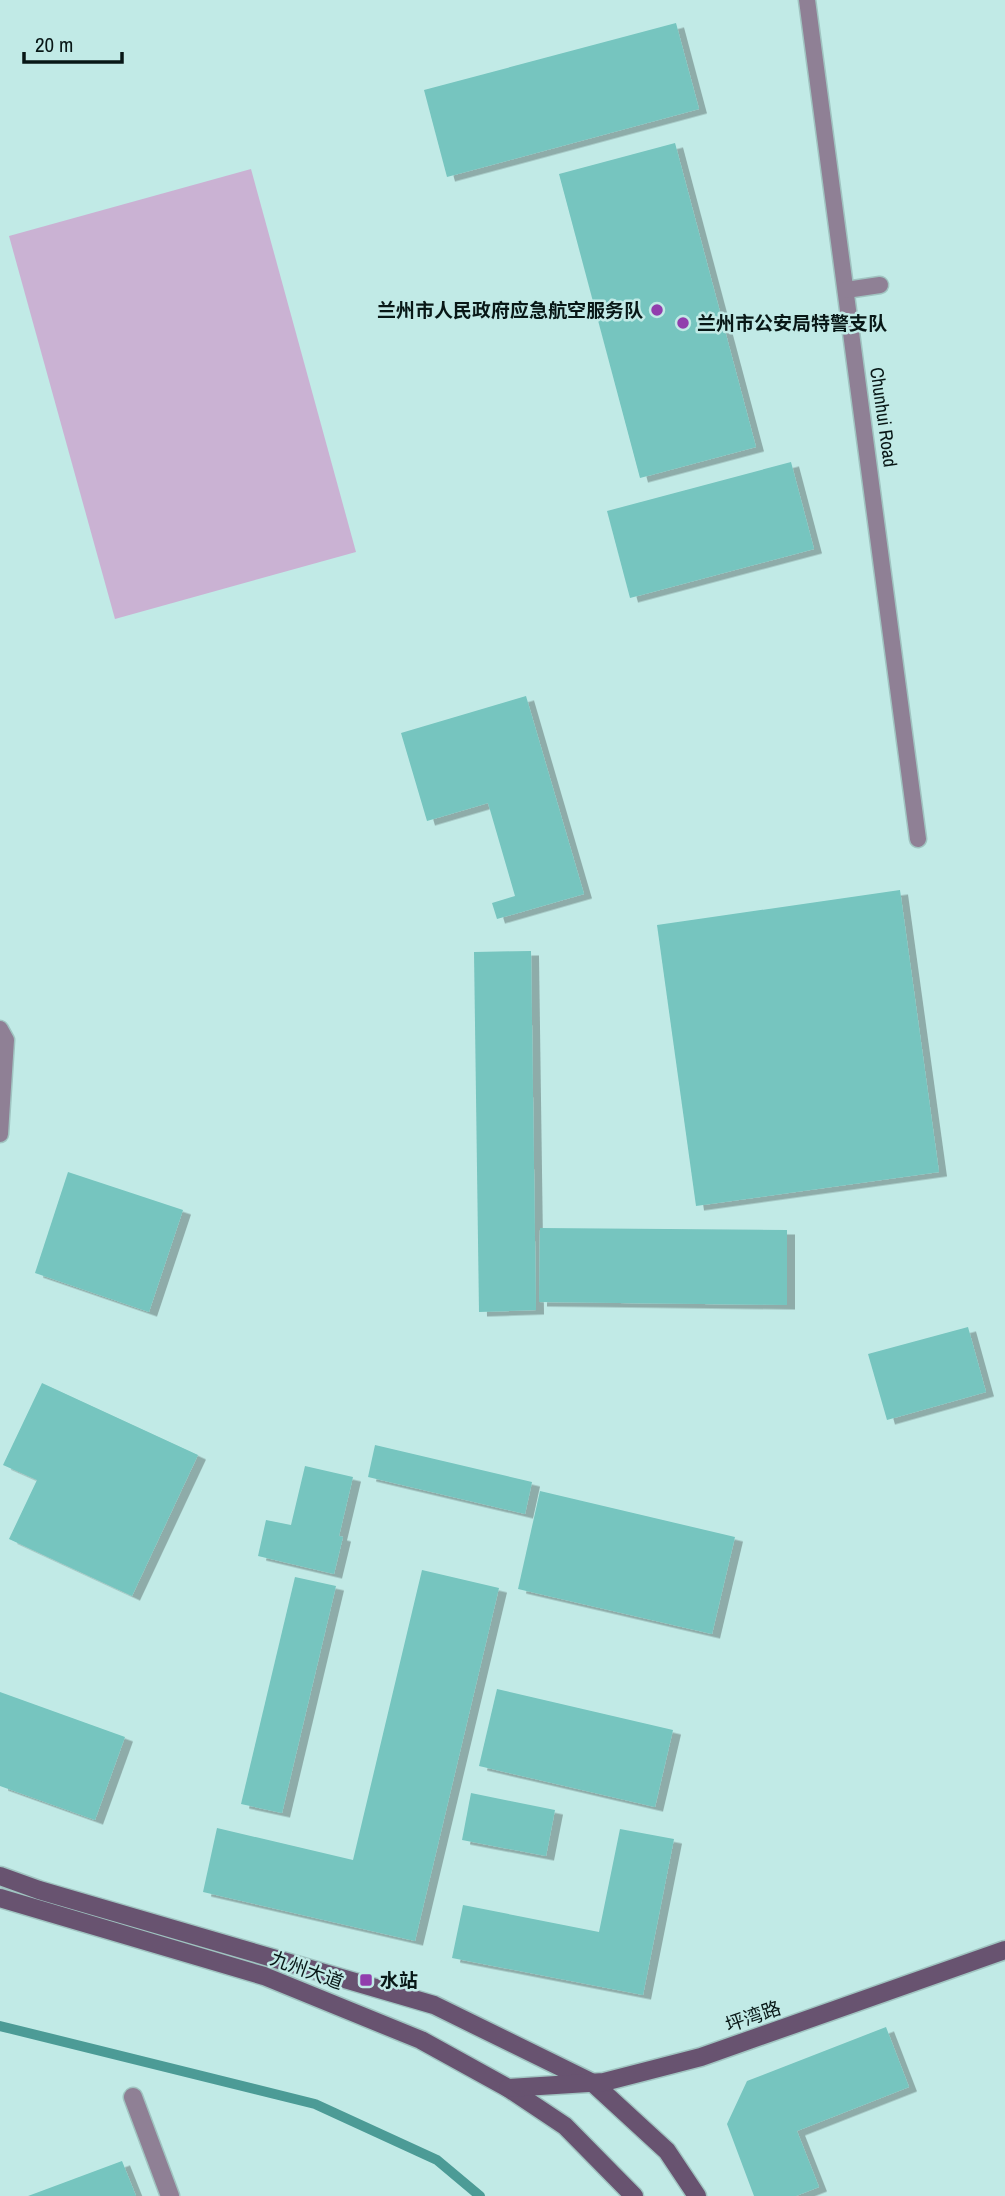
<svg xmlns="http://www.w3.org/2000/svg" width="1005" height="2196" font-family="'Archivo Narrow','Noto Sans SC',sans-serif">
<defs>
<filter id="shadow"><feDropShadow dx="8" dy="4.5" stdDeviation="0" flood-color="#0004"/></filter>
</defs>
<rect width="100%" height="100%" fill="#c1eae6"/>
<path fill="#cab2d3" d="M251,169L356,552L115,619L9,236Z"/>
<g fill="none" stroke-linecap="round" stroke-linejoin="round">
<path stroke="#4c9b96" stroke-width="10" d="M0,2026L315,2104L437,2160L480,2196"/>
</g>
<g fill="#76c5bf" filter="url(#shadow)">
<path d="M676,23L699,109L447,177L424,90Z"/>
<path d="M675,143L756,447L640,478L559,174Z"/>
<path d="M791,462L814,549L630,598L607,511Z"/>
<path d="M526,696L584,894L497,919L492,903L515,896L488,803L427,821L401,733Z"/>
<path d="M900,890L939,1172L696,1206L657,925Z"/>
<path d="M531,951L536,1310L479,1312L474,952Z"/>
<path d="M68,1172L183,1210L149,1312L35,1273Z"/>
<path d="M540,1228L787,1230V1305L539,1302Z"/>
<path d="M968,1327L986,1392L887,1420L868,1354Z"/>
<path d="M42,1383L198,1455L132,1596L9,1539L37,1480L3,1465Z"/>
<path d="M375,1445L532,1482L525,1514L368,1477Z"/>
<path d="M305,1466L353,1477L339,1536L343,1537L334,1574L258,1556L266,1520L291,1525Z"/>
<path d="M540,1491L735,1537L712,1634L518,1589Z"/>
<path d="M422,1570L499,1588L415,1941L203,1892L217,1828L353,1860Z"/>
<path d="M295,1577L336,1586L282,1813L241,1804Z"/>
<path d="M497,1689L673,1730L655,1807L479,1766Z"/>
<path d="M0,1692L125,1737L95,1820L0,1786Z"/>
<path d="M471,1793L555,1810L546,1856L462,1840Z"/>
<path d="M620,1829L674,1839L643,1995L452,1958L463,1905L599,1932Z"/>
<path d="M886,2027L909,2087L797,2131L819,2187L796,2196H754L727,2124L747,2081Z"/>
<path d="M122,2161L136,2196H28Z"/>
</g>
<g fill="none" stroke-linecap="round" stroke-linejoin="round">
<g stroke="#a0c4c1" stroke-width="19">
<g id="lane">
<path d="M807,0L918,839"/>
<path d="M846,290L880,285"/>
<path d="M0,1029L6,1040L0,1134"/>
</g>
</g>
<g stroke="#a0c4c1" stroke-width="21">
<path id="street" d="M133,2097L170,2196"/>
</g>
<g stroke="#a0c4c1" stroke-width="21">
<g id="secondary">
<path d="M0,1876L39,1890L434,2005L593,2083L667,2151L697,2196"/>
<path d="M0,1898L264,1976L421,2040L508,2088L565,2126L634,2196"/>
<path d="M508,2088L604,2082L701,2057L1005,1950"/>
</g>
</g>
<use href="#lane" stroke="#8f8095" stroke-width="16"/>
<use href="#street" stroke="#8f8095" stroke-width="18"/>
<use href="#secondary" stroke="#685370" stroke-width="18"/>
</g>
<g fill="#913ead" stroke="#c1eae6" stroke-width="2.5">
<circle cx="657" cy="310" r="7"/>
<circle cx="683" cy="323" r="7"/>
<rect x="359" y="1973" width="14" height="14" rx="3.5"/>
</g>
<g text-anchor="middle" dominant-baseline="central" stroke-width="5" stroke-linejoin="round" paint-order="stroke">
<g font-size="19" font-weight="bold" fill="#081716" stroke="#c1eae6" text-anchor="start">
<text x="643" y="310" text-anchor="end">兰州市人民政府应急航空服务队</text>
<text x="697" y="323">兰州市公安局特警支队</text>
<text x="380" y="1980">水站</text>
</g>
<g font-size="19" fill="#081716" stroke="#c1eae6">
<text transform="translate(884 417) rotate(82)">Chunhui Road</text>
<text transform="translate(307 1970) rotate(20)">九州大道</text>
<text transform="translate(753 2016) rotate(-19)">坪湾路</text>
</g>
</g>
<path d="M24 52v10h98v-10" fill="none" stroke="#081716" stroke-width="3.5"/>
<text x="35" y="52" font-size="21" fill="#081716" stroke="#c1eae6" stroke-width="5" paint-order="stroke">20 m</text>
</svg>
